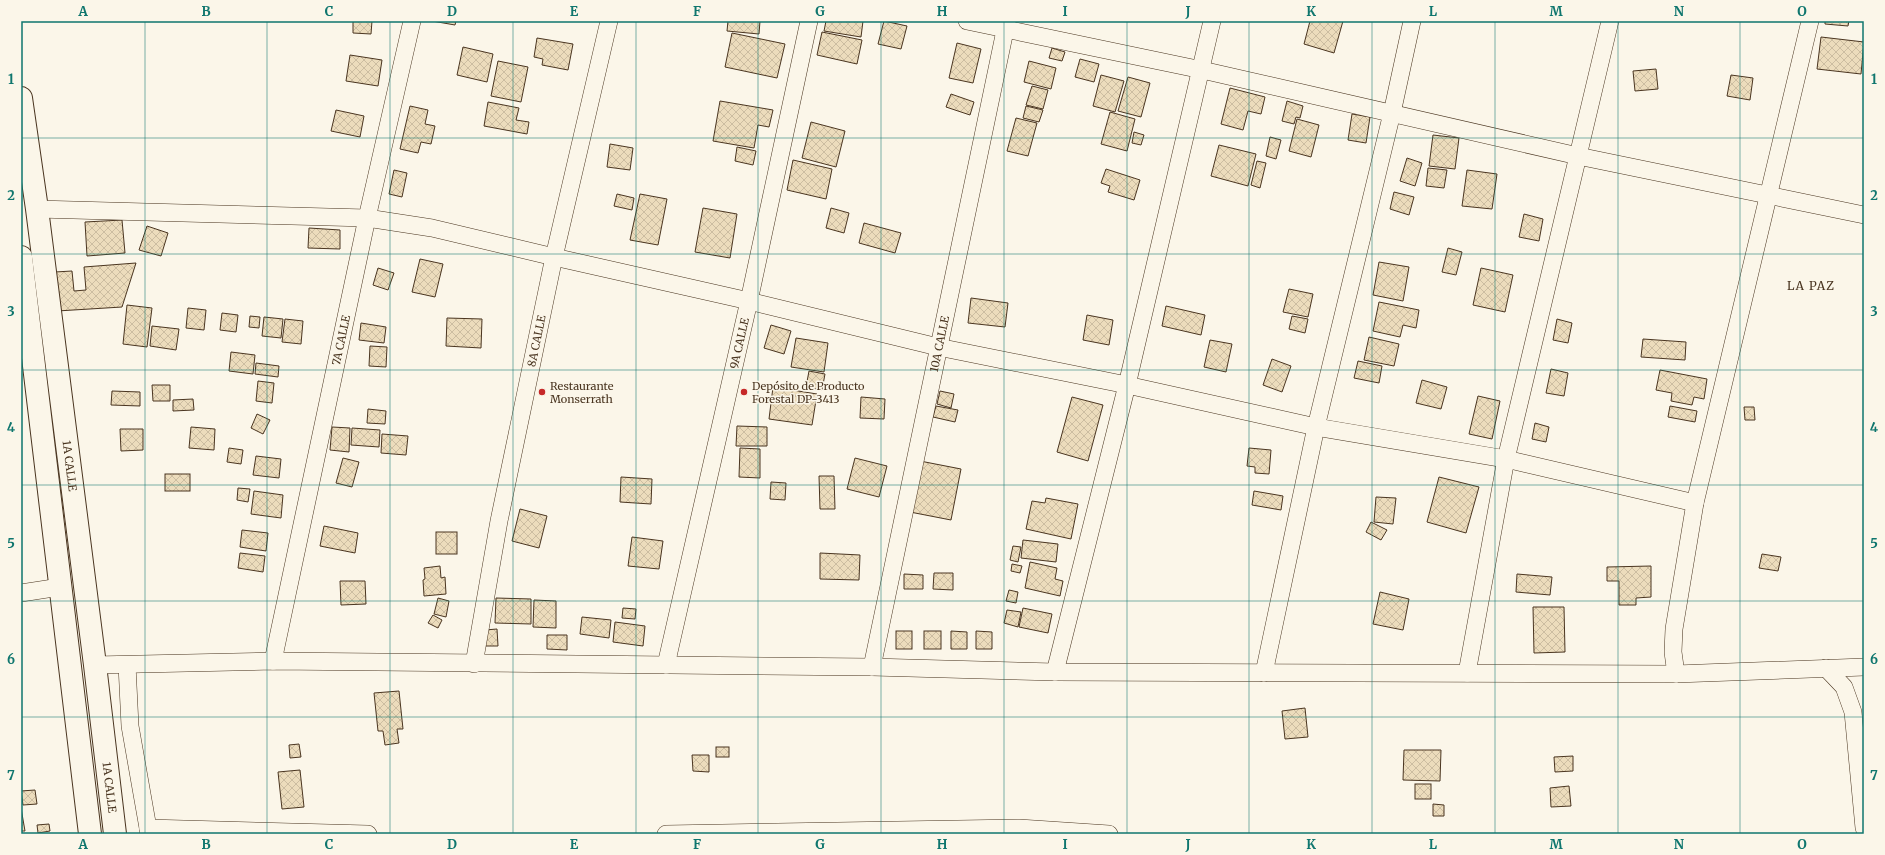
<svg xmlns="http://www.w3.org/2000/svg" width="1885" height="855" font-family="Merriweather,serif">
<defs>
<pattern id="building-cross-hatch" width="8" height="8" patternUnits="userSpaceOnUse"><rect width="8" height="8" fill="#ecdcbc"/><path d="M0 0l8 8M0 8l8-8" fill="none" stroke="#ccbda1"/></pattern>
</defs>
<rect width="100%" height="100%" fill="#fbf6e9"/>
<g fill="url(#building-cross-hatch)" stroke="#4a3520">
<path d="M353,21H372L371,34L353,33Z"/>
<path d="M432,21H456L455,25Z"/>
<path d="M728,21H760L759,34L727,31Z"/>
<path d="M826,21H863L861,37L824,31Z"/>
<path d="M884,21L907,26L901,49L878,44Z"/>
<path d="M1310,21H1343L1334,53L1304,44Z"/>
<path d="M1825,21H1849L1848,26L1825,24Z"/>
<path d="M822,32L862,40L857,64L817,55Z"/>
<path d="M732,33L785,44L777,78L725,67Z"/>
<path d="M1821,37L1864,42L1861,74L1817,69Z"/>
<path d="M537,38L573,44L568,70L542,65L543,59L534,57Z"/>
<path d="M957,43L981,49L973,83L949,78Z"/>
<path d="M463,47L493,54L487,82L457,75Z"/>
<path d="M1052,48L1065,52L1062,61L1049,58Z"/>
<path d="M350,55L382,60L378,86L346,81Z"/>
<path d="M1080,59L1099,64L1094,82L1075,77Z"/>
<path d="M498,61L528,67L521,102L491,96Z"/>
<path d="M1029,61L1056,68L1051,89L1024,82Z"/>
<path d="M1656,69L1658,89L1635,91L1633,71Z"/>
<path d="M1101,75L1124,81L1115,112L1093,106Z"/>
<path d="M1731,75L1753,78L1750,100L1727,96Z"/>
<path d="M1128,77L1150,83L1141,117L1118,111Z"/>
<path d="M1032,86L1048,90L1043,109L1026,105Z"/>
<path d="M1230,88L1265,97L1261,114L1248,111L1243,130L1221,124Z"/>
<path d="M951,94L974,102L970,115L946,107Z"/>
<path d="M720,101L773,110L769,127L758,125L754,148L713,141Z"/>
<path d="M1287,101L1303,106L1300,118L1296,117L1294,124L1282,121Z"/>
<path d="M488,102L519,108L516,120L529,122L527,134L484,126Z"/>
<path d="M410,106L428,110L425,124L435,126L431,144L421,142L418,153L400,149Z"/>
<path d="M1026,106L1043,110L1039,122L1023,118Z"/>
<path d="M336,110L364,116L360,137L331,131Z"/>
<path d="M1110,112L1135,119L1127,151L1101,144Z"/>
<path d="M1352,114L1370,117L1366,143L1348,140Z"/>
<path d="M1016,118L1037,123L1028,156L1007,151Z"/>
<path d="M1297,119L1319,125L1311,157L1289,151Z"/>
<path d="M811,122L845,131L836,167L802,158Z"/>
<path d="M1134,132L1144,135L1141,145L1132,143Z"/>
<path d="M1433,135L1459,138L1455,169L1429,166Z"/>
<path d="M1270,137L1281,140L1276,159L1266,156Z"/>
<path d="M610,144L633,148L630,170L607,167Z"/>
<path d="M1219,145L1256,154L1248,186L1211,176Z"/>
<path d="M737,147L756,151L753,165L735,161Z"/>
<path d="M1407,158L1422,163L1415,186L1400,181Z"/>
<path d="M793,160L832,169L826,199L787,190Z"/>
<path d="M1257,161L1266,163L1260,188L1251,185Z"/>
<path d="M1428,168L1447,170L1444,188L1426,186Z"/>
<path d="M1106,169L1140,180L1134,200L1108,192L1110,186L1101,183Z"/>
<path d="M394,170L407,173L402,197L389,194Z"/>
<path d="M1467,170L1497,174L1492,209L1462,206Z"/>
<path d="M1394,192L1414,197L1409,215L1390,209Z"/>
<path d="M617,194L634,198L632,210L614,206Z"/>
<path d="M640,194L667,199L658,245L630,240Z"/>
<path d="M703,208L737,214L730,258L695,252Z"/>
<path d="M831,208L849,213L844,233L826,228Z"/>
<path d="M1524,214L1543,219L1539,241L1519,237Z"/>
<path d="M122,220L125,253L87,256L85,222Z"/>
<path d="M864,223L901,233L895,253L859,243Z"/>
<path d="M147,226L168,233L161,256L139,250Z"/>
<path d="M309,228L340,230V249L308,248Z"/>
<path d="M1448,248L1462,252L1456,275L1442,272Z"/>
<path d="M420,259L443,264L435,297L412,292Z"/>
<path d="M1379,262L1409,267L1403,301L1373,295Z"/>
<path d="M136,263L122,307L57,311L55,272L72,271L74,291L86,290L84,267Z"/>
<path d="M378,268L394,273L388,290L373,285Z"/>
<path d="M1481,268L1513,275L1505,312L1473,305Z"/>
<path d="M1289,289L1313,294L1308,317L1283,312Z"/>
<path d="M971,298L1008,303L1005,327L968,323Z"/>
<path d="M1379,302L1419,310L1416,328L1403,325L1400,337L1373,331Z"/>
<path d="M127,305L152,308L147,347L123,344Z"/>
<path d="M1166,306L1205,315L1201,335L1162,326Z"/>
<path d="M188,308L206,310L204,330L186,328Z"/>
<path d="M222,313L238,315L236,332L220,330Z"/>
<path d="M1087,315L1113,320L1109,345L1083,340Z"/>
<path d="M250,316L260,317L259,328L249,327Z"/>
<path d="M1292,316L1308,319L1305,333L1289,329Z"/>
<path d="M264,317L283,319L281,338L262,336Z"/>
<path d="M447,318L482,319L481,348L446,346Z"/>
<path d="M285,319L303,321L301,344L282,342Z"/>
<path d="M1557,319L1572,323L1568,343L1553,340Z"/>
<path d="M361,323L386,327L384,343L359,340Z"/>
<path d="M771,325L791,331L784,354L764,348Z"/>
<path d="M152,326L179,329L176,350L150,346Z"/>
<path d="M1369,337L1399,344L1394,366L1364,360Z"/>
<path d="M796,338L828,343L824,372L791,367Z"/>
<path d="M1643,339L1686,342L1685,360L1641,357Z"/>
<path d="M1210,340L1232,344L1226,372L1204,367Z"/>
<path d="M370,346L387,347L386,367L369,366Z"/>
<path d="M231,352L255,355L253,374L229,371Z"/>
<path d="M1272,359L1291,366L1282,392L1263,385Z"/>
<path d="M1358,361L1382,366L1379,383L1354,378Z"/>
<path d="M256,363L279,366L278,377L255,374Z"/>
<path d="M1551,369L1568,373L1564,396L1546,393Z"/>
<path d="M1660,370L1707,379L1704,399L1694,397L1692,405L1671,401L1672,393L1656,390Z"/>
<path d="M809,371L825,374L822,390L806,387Z"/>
<path d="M1422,380L1447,387L1441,409L1416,403Z"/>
<path d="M258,381L274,383L272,403L256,401Z"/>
<path d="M152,385H170V401H153Z"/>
<path d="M773,387L817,394L812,425L769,419Z"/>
<path d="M112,391L140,392V406L111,405Z"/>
<path d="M940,391L954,394L951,408L937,404Z"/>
<path d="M1478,396L1500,401L1492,439L1469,434Z"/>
<path d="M861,397L885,399L884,419L860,418Z"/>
<path d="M1072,397L1103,405L1088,461L1057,452Z"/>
<path d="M193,399L194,410L173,411V400Z"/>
<path d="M936,406L958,410L955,422L933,417Z"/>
<path d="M1670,406L1697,411L1695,422L1668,417Z"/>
<path d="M1744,407H1754L1755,420H1745Z"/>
<path d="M368,409L386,411L385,424L367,423Z"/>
<path d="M257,414L270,420L263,434L251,428Z"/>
<path d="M1535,423L1549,427L1546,442L1532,439Z"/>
<path d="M737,426L767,427V446H736Z"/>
<path d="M191,427L215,429L214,450L189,448Z"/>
<path d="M332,427L350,428L349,452L330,450Z"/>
<path d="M352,428L380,430L379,447L351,445Z"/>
<path d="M120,429H143V450L121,451Z"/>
<path d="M382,434L408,436L406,455L381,453Z"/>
<path d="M229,448L243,450L241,464L227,462Z"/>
<path d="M740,448L760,449V478L739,477Z"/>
<path d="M1249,448L1271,450L1269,474L1255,473V467L1247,466Z"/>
<path d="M256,456L281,459L279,478L253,475Z"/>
<path d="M343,458L359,462L352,487L336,483Z"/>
<path d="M855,458L887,466L879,497L847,489Z"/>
<path d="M920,461L961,469L951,520L910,512Z"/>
<rect x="165" y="474" width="25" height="17"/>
<path d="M819,476H834L835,509H820Z"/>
<path d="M621,477L652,479L651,504L620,502Z"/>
<path d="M1439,477L1479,487L1466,533L1427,522Z"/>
<path d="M771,482L786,483L785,500L770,499Z"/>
<path d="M238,488L250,489L248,502L237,500Z"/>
<path d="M254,491L283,495L281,518L251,514Z"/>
<path d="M1254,491L1283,496L1281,510L1252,505Z"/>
<path d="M1376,497L1396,498L1393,524L1374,522Z"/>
<path d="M1046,498L1078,504L1071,539L1026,529L1032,501L1045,503Z"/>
<path d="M520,509L547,516L539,548L512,541Z"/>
<path d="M1371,522L1387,530L1381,540L1366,532Z"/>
<path d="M324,526L358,533L355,553L320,546Z"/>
<path d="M242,530L268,533L266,551L240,547Z"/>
<rect x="436" y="532" width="21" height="22"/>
<path d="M632,537L663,541L659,569L628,566Z"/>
<path d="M1023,540L1058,544L1056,562L1021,558Z"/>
<path d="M1013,546L1021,547L1018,562L1010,560Z"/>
<path d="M240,553L265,556L263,572L238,568Z"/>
<path d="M820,553L860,555L859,580L820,579Z"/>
<path d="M1762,554L1781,557L1778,571L1759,568Z"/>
<path d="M1030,562L1057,568L1055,579L1063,581L1060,596L1025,588Z"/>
<path d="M1012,564L1022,566L1020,573L1011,571Z"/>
<path d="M440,566L441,578L445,577L446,594L424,596L423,580L425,579L424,568Z"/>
<path d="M1651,566V597L1636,598V605H1619V581H1607V567Z"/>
<path d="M934,573H953V590L933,589Z"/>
<path d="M904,574L923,575V589H904Z"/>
<path d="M1517,574L1552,577L1550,595L1516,592Z"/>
<path d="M340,581H365L366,604L341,605Z"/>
<path d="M1009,590L1018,592L1016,603L1006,601Z"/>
<path d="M1380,592L1409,599L1403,630L1373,624Z"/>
<path d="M438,598L449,601L446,617L434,614Z"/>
<path d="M496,598L531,599V624L495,623Z"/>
<path d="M534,600L556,601V628L533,627Z"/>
<path d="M1533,607H1564L1565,652L1534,653Z"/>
<path d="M623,608L636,609L635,619L622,618Z"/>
<path d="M1023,608L1052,614L1048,633L1019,627Z"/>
<path d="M1007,610L1021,612L1018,627L1004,623Z"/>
<path d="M433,615L442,620L438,628L428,623Z"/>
<path d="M582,617L611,620L609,638L580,634Z"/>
<path d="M615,622L645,626L643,646L613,642Z"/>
<path d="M497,629L498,646H485V630Z"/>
<rect x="896" y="631" width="16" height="18"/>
<rect x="924" y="631" width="17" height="18"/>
<path d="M951,631L967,632V649H951Z"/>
<path d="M976,631L992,632V649H976Z"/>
<path d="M547,635H567V650L547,649Z"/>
<path d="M399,691L403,729H397L399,743L385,745L383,731H378L374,693Z"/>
<path d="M1305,708L1308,737L1285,739L1282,711Z"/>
<path d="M299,744L301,757L290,758L289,745Z"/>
<rect x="716" y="747" width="13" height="10"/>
<path d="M1404,750H1441L1440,781L1403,780Z"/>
<path d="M692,755H709V772L693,771Z"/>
<path d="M1573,756V771L1555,772L1554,757Z"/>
<path d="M300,770L304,807L282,809L278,772Z"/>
<rect x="1415" y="784" width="16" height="15"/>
<path d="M1569,786L1571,806L1551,807L1550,788Z"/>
<path d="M35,790L37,804L23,805L21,791Z"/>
<path d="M1433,804L1444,805V816H1433Z"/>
<path d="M21,808L25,831H21Z"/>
<path d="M49,824L50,831L38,833L37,825Z"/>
</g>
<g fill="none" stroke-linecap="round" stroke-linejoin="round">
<g stroke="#4a3520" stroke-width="18">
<g id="minor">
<path d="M967,21L1202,70L1578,156L1864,215"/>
<path d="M37,209L367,218L432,228L554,257L749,301L938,347L1127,385L1316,427L1506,459L1695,503"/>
<path d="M21,593L60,587"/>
<path id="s1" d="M273,661L367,218L412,21"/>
<path id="s2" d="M474,664L499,521L554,257L609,21"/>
<path d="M95,665L273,661L872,667L1055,672L1676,674L1864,667"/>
<path d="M127,665L130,726L148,828"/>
<path id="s3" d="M666,665L749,301L809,21"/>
<path id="s4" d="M872,667L1007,21"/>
<path d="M1826,668L1844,687L1853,712L1864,828"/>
<path d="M1055,672L1127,385L1212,21"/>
<path d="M1264,673L1316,427L1392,113L1412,21"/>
<path d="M1467,673L1506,459L1610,21"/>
<path d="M1676,674L1673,652L1674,629L1695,503L1810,21"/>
<path d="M148,834V828L368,834"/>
<path d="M666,834L1019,828L1109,834"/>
</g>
</g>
<g stroke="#4a3520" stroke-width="24">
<g id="secondary">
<path id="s5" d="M21,98L37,209L95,665L115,834"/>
<path d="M21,257L90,834"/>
</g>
</g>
<use href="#minor" stroke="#fbf6e9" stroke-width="17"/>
<use href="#secondary" stroke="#fbf6e9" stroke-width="22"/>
</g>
<path fill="none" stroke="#0f766e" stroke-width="1" stroke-opacity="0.55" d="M145,21V834M267,21V834M390,21V834M513,21V834M636,21V834M758,21V834M881,21V834M1004,21V834M1127,21V834M1249,21V834M1372,21V834M1495,21V834M1618,21V834M1740,21V834M21,138H1864M21,254H1864M21,370H1864M21,485H1864M21,601H1864M21,717H1864"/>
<g fill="#c62828" stroke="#fbf6e9" stroke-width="1.5">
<circle cx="542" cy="392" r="4"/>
<circle cx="744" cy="392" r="4"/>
</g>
<g text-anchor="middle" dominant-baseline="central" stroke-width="3" stroke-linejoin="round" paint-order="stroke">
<g font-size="11" fill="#4a3520" stroke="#fbf6e9">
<text stroke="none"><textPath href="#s1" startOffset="328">7A CALLE</textPath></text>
<text stroke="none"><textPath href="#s2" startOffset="329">8A CALLE</textPath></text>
<text stroke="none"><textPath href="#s3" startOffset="330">9A CALLE</textPath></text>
<text stroke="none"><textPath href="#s4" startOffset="330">10A CALLE</textPath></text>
<text stroke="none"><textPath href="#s5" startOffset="371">1A CALLE</textPath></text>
<text stroke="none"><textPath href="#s5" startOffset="695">1A CALLE</textPath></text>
</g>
<g font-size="11" fill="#4a3520" stroke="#fbf6e9" text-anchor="start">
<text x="550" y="386">Restaurante<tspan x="550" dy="13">Monserrath</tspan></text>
<text x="752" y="386">Depósito de Producto<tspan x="752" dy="13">Forestal DP-3413</tspan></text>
</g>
<g font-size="12" letter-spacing="1" fill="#4a3520" stroke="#fbf6e9">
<text x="1811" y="285">LA PAZ</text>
</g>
</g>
<rect width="1885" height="855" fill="none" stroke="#fbf6e9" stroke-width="44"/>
<rect x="22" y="22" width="1841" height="811" fill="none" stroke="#0f766e" stroke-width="1.5"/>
<g font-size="13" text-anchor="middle" font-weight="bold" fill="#0f766e">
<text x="83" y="16">A</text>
<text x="206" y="16">B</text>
<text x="329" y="16">C</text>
<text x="452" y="16">D</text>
<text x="574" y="16">E</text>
<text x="697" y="16">F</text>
<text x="820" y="16">G</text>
<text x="942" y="16">H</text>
<text x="1065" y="16">I</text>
<text x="1188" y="16">J</text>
<text x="1311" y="16">K</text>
<text x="1433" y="16">L</text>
<text x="1556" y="16">M</text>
<text x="1679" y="16">N</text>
<text x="1802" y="16">O</text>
<text x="11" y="84">1</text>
<text x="1874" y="84">1</text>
<text x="11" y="200">2</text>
<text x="1874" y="200">2</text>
<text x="11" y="316">3</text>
<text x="1874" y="316">3</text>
<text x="11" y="432">4</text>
<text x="1874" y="432">4</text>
<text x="11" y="548">5</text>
<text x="1874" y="548">5</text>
<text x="11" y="664">6</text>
<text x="1874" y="664">6</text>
<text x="11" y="780">7</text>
<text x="1874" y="780">7</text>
<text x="83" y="849">A</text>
<text x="206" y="849">B</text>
<text x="329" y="849">C</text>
<text x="452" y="849">D</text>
<text x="574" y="849">E</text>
<text x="697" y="849">F</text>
<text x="820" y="849">G</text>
<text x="942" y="849">H</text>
<text x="1065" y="849">I</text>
<text x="1188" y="849">J</text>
<text x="1311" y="849">K</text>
<text x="1433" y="849">L</text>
<text x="1556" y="849">M</text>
<text x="1679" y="849">N</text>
<text x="1802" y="849">O</text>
</g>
</svg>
